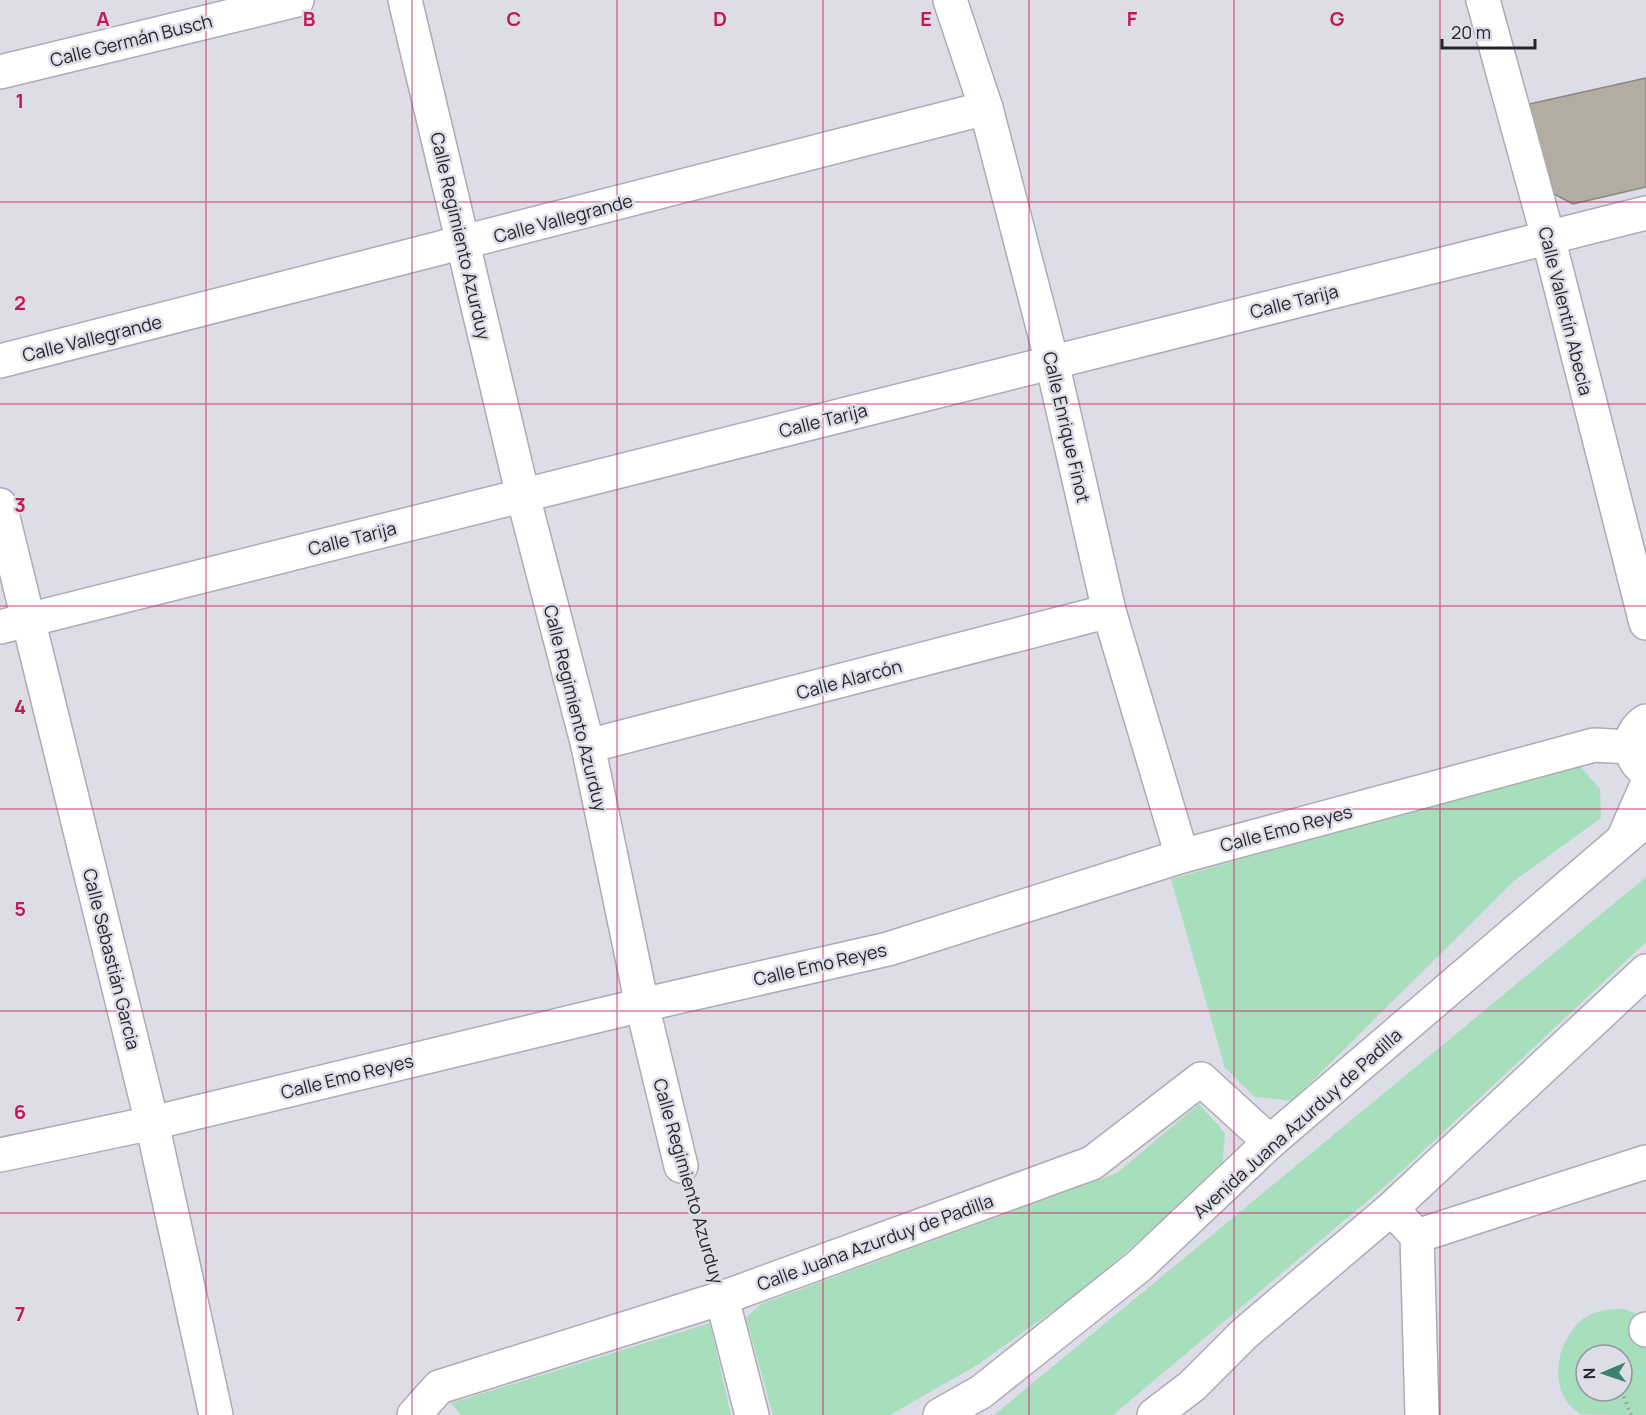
<svg xmlns="http://www.w3.org/2000/svg" width="1646" height="1415" font-family="Manrope,sans-serif">
<rect width="100%" height="100%" fill="#dddde8"/>
<g fill="#a7dfbc" fill-rule="evenodd">
<path d="M1578,764L1600,789L1601,818L1514,881L1292,1101L1255,1097L1225,1068L1171,879Z"/>
<path d="M1646,877V942L1390,1182L1113,1415H994Z"/>
<path d="M1199,1104L1225,1133L1222,1169L1080,1292L977,1365L890,1415H773L746,1318L761,1304L1117,1173Z"/>
<path d="M1624,1309L1646,1317V1415C1632,1415 1591,1415 1581,1414C1545,1394 1556,1339 1584,1318C1596,1310 1610,1309 1624,1309ZM1586,1355H1622V1391H1586Z"/>
<path d="M710,1323L731,1415H461L451,1403Z"/>
</g>
<path fill="#b3aca3" stroke="#8d867d" stroke-width="1.5" d="M1646,78V187L1573,204L1550,192L1529,104Z"/>
<g fill="none" stroke-linecap="round" stroke-linejoin="round">
<g stroke="#acabb6" stroke-width="36">
<g id="minor">
<path d="M405,0L523,496L588,746L642,1005L681,1166"/>
<path d="M950,0L986,108L1052,362L1109,611L1182,856"/>
<path d="M1483,0L1548,237L1646,623"/>
<path d="M0,72L297,0"/>
<path d="M0,361L986,108"/>
<path d="M0,505L152,1123L216,1415"/>
<path d="M0,627L1646,213"/>
<path d="M1646,721C1626,733 1627,759 1646,771"/>
<path d="M588,746L1109,611"/>
<path d="M0,1155L152,1123L642,1005L888,949L1182,856L1594,745L1631,747"/>
<path d="M1403,1221L1417,1236L1422,1415"/>
<path d="M1417,1236L1646,1162"/>
<path d="M722,1298L752,1415"/>
<path d="M1646,1330V1329"/>
<path d="M414,1415L439,1387L722,1298L1092,1163L1201,1079L1270,1142"/>
<path d="M1154,1415L1192,1386L1244,1334L1391,1209L1646,971"/>
</g>
</g>
<g stroke="#acabb6" stroke-width="36">
<g id="major">
<path d="M1624,837L1646,787"/>
<path d="M940,1415L981,1392L1139,1266L1270,1142L1646,820"/>
</g>
</g>
<g stroke="#9b9ba3" stroke-width="4" stroke-dasharray="1.5 4.5" stroke-linecap="butt">
<path d="M690,1195L713,1269"/>
<path d="M1622,1366L1628,1356"/>
<path d="M1622,1391L1631,1415"/>
</g>
<use href="#minor" stroke="#fff" stroke-width="33"/>
<use href="#major" stroke="#fff" stroke-width="33"/>
</g>
<path fill="none" stroke="#c2185b" stroke-width="1.5" stroke-opacity="0.55" d="M206,0V1415M412,0V1415M617,0V1415M823,0V1415M1029,0V1415M1234,0V1415M1440,0V1415M0,202H1646M0,404H1646M0,606H1646M0,809H1646M0,1011H1646M0,1213H1646"/>
<g text-anchor="middle" dominant-baseline="central" stroke-width="5" stroke-linejoin="round" paint-order="stroke">
<g font-size="18" fill="#26262a" stroke="#dddde8">
<text transform="translate(131 40) rotate(-14)">Calle Germán Busch</text>
<text transform="translate(563 218) rotate(-15)">Calle Vallegrande</text>
<text transform="translate(461 236) rotate(77)">Calle Regimiento Azurduy</text>
<text transform="translate(1294 301) rotate(-14)">Calle Tarija</text>
<text transform="translate(1566 311) rotate(76)">Calle Valentín Abecia</text>
<text transform="translate(92 338) rotate(-14)">Calle Vallegrande</text>
<text transform="translate(823 420) rotate(-14)">Calle Tarija</text>
<text transform="translate(1067 427) rotate(77)">Calle Enrique Finot</text>
<text transform="translate(352 538) rotate(-14)">Calle Tarija</text>
<text transform="translate(849 679) rotate(-15)">Calle Alarcón</text>
<text transform="translate(576 708) rotate(76)">Calle Regimiento Azurduy</text>
<text transform="translate(1286 828) rotate(-15)">Calle Emo Reyes</text>
<text transform="translate(112 959) rotate(76)">Calle Sebastián Garcia</text>
<text transform="translate(820 964) rotate(-13)">Calle Emo Reyes</text>
<text transform="translate(347 1076) rotate(-14)">Calle Emo Reyes</text>
<text transform="translate(1297 1123) rotate(-42)">Avenida Juana Azurduy de Padilla</text>
<text transform="translate(689 1181) rotate(74)">Calle Regimiento Azurduy</text>
<text transform="translate(875 1242) rotate(-20)">Calle Juana Azurduy de Padilla</text>
</g>
</g>
<g font-size="20" text-anchor="middle" font-weight="bold" fill="#c2185b" stroke="#dddde8" stroke-width="5" stroke-linejoin="round" paint-order="stroke">
<text x="103" y="26">A</text>
<text x="309" y="26">B</text>
<text x="514" y="26">C</text>
<text x="720" y="26">D</text>
<text x="926" y="26">E</text>
<text x="1132" y="26">F</text>
<text x="1337" y="26">G</text>
<text x="20" y="108">1</text>
<text x="20" y="310">2</text>
<text x="20" y="512">3</text>
<text x="20" y="714">4</text>
<text x="20" y="916">5</text>
<text x="20" y="1119">6</text>
<text x="20" y="1321">7</text>
</g>
<g transform="translate(1604 1373) rotate(268)"><circle r="28" fill="#dddde8" stroke="#94949c" stroke-width="1.5"/>
<path d="M0-4.5L10 22L0 15L-10 22Z" fill="#3e8173"/>
<text y="-9" font-size="16" font-weight="bold" text-anchor="middle" fill="#26262a">N</text>
</g>
<path d="M1442 39v9h93v-9" fill="none" stroke="#26262a" stroke-width="3"/>
<text x="1451" y="39" font-size="18" fill="#26262a" stroke="#dddde8" stroke-width="4.5" paint-order="stroke">20 m</text>
</svg>
